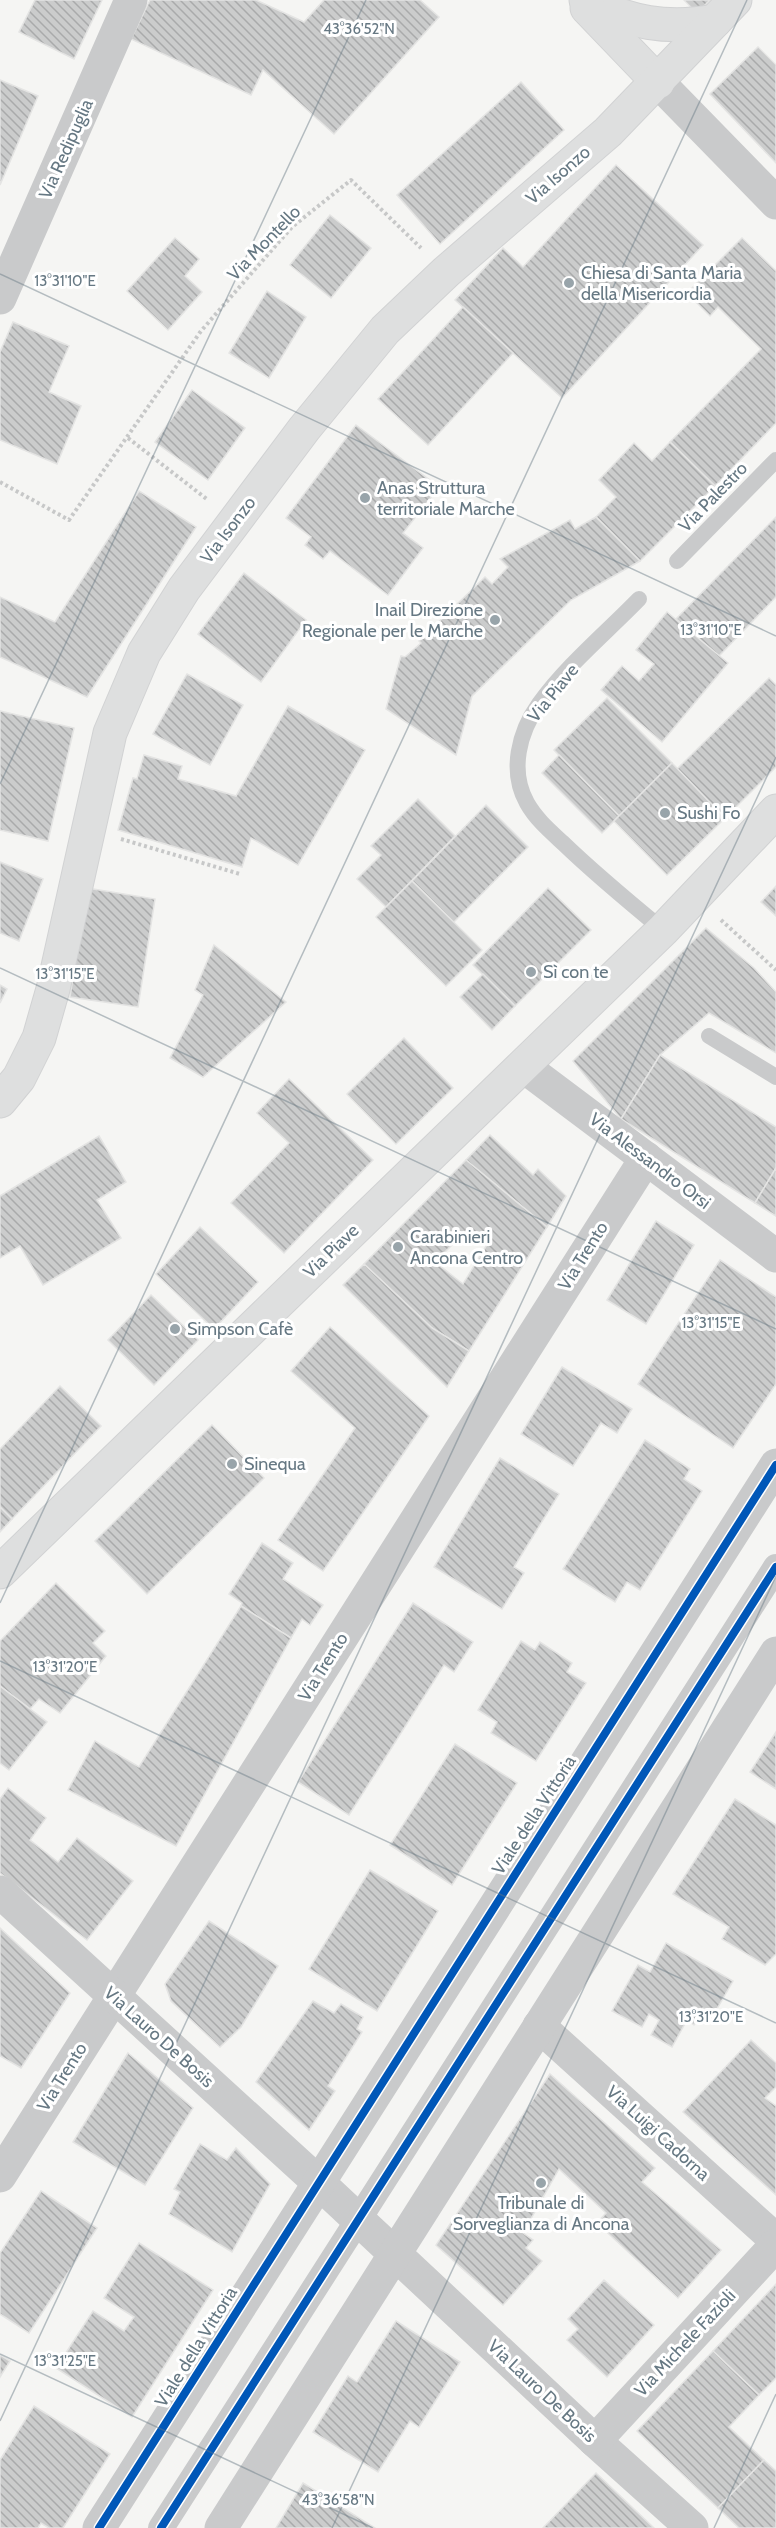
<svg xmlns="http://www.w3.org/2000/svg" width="776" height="2528" font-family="Cabin,sans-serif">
<defs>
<pattern id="building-back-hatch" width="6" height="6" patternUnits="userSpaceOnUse" patternTransform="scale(1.5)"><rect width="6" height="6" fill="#cbcccc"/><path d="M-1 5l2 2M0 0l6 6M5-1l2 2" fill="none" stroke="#a9aaab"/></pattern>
</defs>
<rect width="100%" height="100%" fill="#f5f5f3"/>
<g fill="url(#building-back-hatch)" stroke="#e4e4e3" stroke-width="1.5" fill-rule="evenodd">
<path d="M35,0H102L74,59L19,32Z"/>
<path d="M150,0H256L304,22L324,0H420L439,17L334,134L263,70L251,95L131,39Z"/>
<path d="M684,0H710L697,13Z"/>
<path d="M758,47L776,65V163L710,94Z"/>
<path d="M0,80L38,96L0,185Z"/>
<path d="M521,82L564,130L440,244L397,195Z"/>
<path d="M616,165L703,245L562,398L455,300L503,248L523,267Z"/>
<path d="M330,215L371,248L331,298L290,265Z"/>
<path d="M175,238L199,259L185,276L202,292L168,330L127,291Z"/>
<path d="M742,238L776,271V423L715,486L670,442L761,349L718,307L710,316L687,293Z"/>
<path d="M267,291L306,317L269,378L229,353Z"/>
<path d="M463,307L513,353L428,445L378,399Z"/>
<path d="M13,322L69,346L49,392L81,406L57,464L0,440V352Z"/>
<path d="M192,390L245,428L208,480L155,442Z"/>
<path d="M356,425L439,487L403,533L423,548L388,595L330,551L323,559L305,545L311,537L286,518Z"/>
<path d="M670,442L715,486L640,561L596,517L616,497L599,480L634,443L652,461Z"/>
<path d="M139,491L196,527L87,697L0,657V597L55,622Z"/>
<path d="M596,517L640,561L571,600L472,696L456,755L386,709L401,656L405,657L421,643L419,641L485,577L492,584L508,567L500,559L570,520L575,529Z"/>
<path d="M776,517V597L719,656L676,619Z"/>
<path d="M244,573L306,620L261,682L198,634Z"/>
<path d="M667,612L728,663L662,742L601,690L622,666L639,681L654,664L636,650Z"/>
<path d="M187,674L243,705L210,765L153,734Z"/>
<path d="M769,678L776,685V767L725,818L677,769Z"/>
<path d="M607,698L672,763L619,816L554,750Z"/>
<path d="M288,706L365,750L298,865L251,838L242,867L118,830L133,778L137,779L144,755L182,766L178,779L236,796Z"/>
<path d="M0,711L74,728L48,841L0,830Z"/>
<path d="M559,755L619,816L602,833L542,773Z"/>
<path d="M672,763L725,818L667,875L614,821Z"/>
<path d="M418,799L455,836L386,907L357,879L381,855L371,846Z"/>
<path d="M486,805L528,847L454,922L412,881Z"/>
<path d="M0,862L43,879L19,941L0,933Z"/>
<path d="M412,881L482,950L446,986L376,917Z"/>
<path d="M776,886V916L761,902Z"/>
<path d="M87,888L155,899L138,1007L70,997Z"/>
<path d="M548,888L591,930L515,1006L473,965Z"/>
<path d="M706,928L754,968L776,992V1053L709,1013L660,1055L621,1119L573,1061Z"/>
<path d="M214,945L286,1002L203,1077L170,1058L203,995L195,990Z"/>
<path d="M483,974L515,1006L492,1030L460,997Z"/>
<path d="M0,985L7,989L0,1003Z"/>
<path d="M404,1038L453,1088L396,1144L347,1094Z"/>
<path d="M660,1055L776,1127V1168L755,1203L621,1119Z"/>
<path d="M289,1079L373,1160L284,1253L231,1203L289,1143L257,1113Z"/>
<path d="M490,1135L533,1175L538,1169L566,1196L547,1227L466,1160Z"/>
<path d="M99,1136L126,1182L97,1200L121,1238L43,1285L20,1246L0,1258V1196Z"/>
<path d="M466,1160L547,1227L469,1351L432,1328L364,1264ZM469,1228L488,1243L463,1284L435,1262Z"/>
<path d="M776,1168V1216L755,1203Z"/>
<path d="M656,1221L694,1245L646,1324L607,1300Z"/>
<path d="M200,1227L258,1282L214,1329L156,1274Z"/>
<path d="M720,1260L776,1297V1384L733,1448L638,1384Z"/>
<path d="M364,1264L432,1328L469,1351L447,1387L343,1285Z"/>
<path d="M151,1295L198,1340L154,1385L108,1340Z"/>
<path d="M330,1327L429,1416L323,1571L278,1540L355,1428L291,1371Z"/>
<path d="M562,1367L632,1409L617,1433L601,1423L573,1466L521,1434Z"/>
<path d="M60,1386L101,1426L12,1519L0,1507V1449Z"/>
<path d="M212,1425L264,1478L147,1594L95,1541Z"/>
<path d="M645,1440L690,1469L684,1479L702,1491L640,1590L627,1582L615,1602L563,1569Z"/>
<path d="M500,1458L559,1494L514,1567L524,1573L502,1609L434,1567Z"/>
<path d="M0,1507L12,1519L0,1532Z"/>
<path d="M262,1543L293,1563L283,1579L323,1605L310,1625L302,1619L291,1638L241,1606L242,1603L229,1594Z"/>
<path d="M56,1583L105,1631L93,1643L106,1656L60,1713L39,1699L30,1709L0,1686V1641Z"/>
<path d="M413,1603L473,1642L454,1672L444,1665L349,1815L298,1782Z"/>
<path d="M241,1606L291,1638L176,1846L68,1790L95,1741L139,1767Z"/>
<path d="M521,1641L535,1650L540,1642L572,1663L567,1672L586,1683L536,1761L491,1733L497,1722L478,1710Z"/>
<path d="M0,1686L47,1722L9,1770L0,1763Z"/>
<path d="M776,1732V1789L750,1772Z"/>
<path d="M455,1744L517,1783L452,1885L390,1845Z"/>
<path d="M8,1788L46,1818L30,1840L58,1862L77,1838L133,1881L87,1940L0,1873V1799Z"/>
<path d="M735,1799L776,1825V1954L765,1965L722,1939L729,1927L673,1894Z"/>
<path d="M370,1870L438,1911L377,2011L309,1969Z"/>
<path d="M209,1921L278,1966L241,2027L220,2047L171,2001L165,1984Z"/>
<path d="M0,1928L70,1993L21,2068L0,2056Z"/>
<path d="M666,1943L733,1981L714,2014L703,2008L694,2025L687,2020L672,2047L651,2035L659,2020L649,2014L642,2027L612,2011L638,1965L650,1972Z"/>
<path d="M313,2001L334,2013L341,2004L363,2017L357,2029L362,2032L328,2086L335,2091L309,2130L256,2082Z"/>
<path d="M751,2040L776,2063V2087L765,2098L776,2106V2195L683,2112Z"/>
<path d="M128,2053L193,2108L145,2185L73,2142Z"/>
<path d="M550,2074L655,2168L642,2182L721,2250L678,2298L597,2223L606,2213L559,2169L523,2233L533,2240L526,2248L542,2261L503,2305L436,2245Z"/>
<path d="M200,2144L227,2160L236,2148L270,2184L232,2252L169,2214L180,2192L174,2189Z"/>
<path d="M41,2191L97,2228L29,2333L0,2314V2253Z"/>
<path d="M139,2243L213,2290L132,2417L56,2368L93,2311L124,2331L134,2317L104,2298Z"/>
<path d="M604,2280L654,2325L607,2377L567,2340L578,2329L568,2319Z"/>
<path d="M776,2284V2378L759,2395L713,2351Z"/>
<path d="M396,2321L460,2362L419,2427L410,2421L378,2472L313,2432L348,2376L357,2382Z"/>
<path d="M713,2351L759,2395L729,2427L764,2460L718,2508L637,2431Z"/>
<path d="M0,2355L10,2361L0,2377Z"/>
<path d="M34,2406L110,2454L63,2528H49L41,2523L38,2528H0V2460Z"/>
<path d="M764,2460L776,2471V2528H739L718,2508Z"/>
<path d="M596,2473L654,2528H543Z"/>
<path d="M303,2483L375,2528H276Z"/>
</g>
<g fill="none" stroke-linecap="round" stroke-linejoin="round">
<g stroke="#d1d2d3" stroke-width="35">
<g id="secondary">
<path d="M586,0C628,23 668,30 715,21"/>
<path d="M587,8L658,82"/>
<path d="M0,1101L19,1078L39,1038L53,989L110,733L144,653L184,589L304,429L385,330L446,272L608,132L735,0"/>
<path d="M0,1572L663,930L776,811"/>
</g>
</g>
<g stroke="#c7c8c8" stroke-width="4" stroke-dasharray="3 3" stroke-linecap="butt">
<path d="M128,438L208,500"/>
<path d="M0,482L69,520L201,331L292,227L351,180L421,248"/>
<path d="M121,839L240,874"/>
<path d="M721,920L776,970"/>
</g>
<g stroke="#c9cacb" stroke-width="16">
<path d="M677,561L776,460"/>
<path d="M639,599C606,633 567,665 539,704C519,732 509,771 527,803C536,819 550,831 563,843C595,874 629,902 663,930"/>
<path d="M709,1036L776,1077"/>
</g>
<path stroke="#c9cacb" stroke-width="26" d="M161,2528L776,1567"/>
<g stroke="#c9cacb" stroke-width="33">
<path d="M0,298L131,0"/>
<path d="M523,1066L776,1256"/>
<path d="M539,2026L776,2240"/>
<path d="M0,2176L646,1158"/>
<path d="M318,2182L595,2441L692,2528"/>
<path d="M595,2441L776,2245"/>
</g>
<g stroke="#c9cacb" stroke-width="33">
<path d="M658,82L776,203"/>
<path d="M0,1892L318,2182"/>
<path d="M99,2528L776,1465"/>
<path d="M221,2528L776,1653"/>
</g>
<use href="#secondary" stroke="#dedfdf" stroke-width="33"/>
<g stroke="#fff" stroke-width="11">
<g id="cycleway">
<path d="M99,2528L776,1465"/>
<path d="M161,2528L776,1567"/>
</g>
</g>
<use href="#cycleway" stroke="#0057b8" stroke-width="8"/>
</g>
<path fill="none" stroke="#667883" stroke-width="1.5" stroke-opacity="0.45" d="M0,274L776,636M0,784L366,0M0,968L776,1329M0,1603L747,0M0,1661L776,2023M0,2354L373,2528M0,2421L776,757M332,2528L776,1576M714,2528L776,2394"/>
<g fill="#98a4aa" stroke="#fff" stroke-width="2">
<circle cx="569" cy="283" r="6"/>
<circle cx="365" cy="498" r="6"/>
<circle cx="495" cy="620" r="6"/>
<circle cx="665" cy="813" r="6"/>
<circle cx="531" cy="972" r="6"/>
<circle cx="398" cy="1247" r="6"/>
<circle cx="175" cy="1329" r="6"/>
<circle cx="232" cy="1464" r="6"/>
<circle cx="541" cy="2183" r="6"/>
</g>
<g text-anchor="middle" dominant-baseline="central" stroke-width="6" stroke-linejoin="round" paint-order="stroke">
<g font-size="18" fill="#667883" stroke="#fff">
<text transform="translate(66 149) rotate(-66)">Via Redipuglia</text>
<text transform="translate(558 175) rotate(-41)">Via Isonzo</text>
<text transform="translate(264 243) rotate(-46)">Via Montello</text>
<text transform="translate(713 497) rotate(-46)">Via Palestro</text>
<text transform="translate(228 530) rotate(-53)">Via Isonzo</text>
<text transform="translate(553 693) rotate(-51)">Via Piave</text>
<text transform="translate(650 1161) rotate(37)">Via Alessandro Orsi</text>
<text transform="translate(331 1251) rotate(-44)">Via Piave</text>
<text transform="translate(583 1256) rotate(-58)">Via Trento</text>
<text transform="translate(323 1667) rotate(-58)">Via Trento</text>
<text transform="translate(534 1815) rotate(-57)">Viale della Vittoria</text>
<text transform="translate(159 2037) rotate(42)">Via Lauro De Bosis</text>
<text transform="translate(62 2077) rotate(-58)">Via Trento</text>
<text transform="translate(658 2133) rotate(42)">Via Luigi Cadorna</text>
<text transform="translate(685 2343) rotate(-47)">Via Michele Fazioli</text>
<text transform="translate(196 2347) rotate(-58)">Viale della Vittoria</text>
<text transform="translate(542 2391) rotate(43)">Via Lauro De Bosis</text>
</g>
<g font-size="18" fill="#667883" stroke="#fff" text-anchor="start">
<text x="581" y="273">Chiesa di Santa Maria<tspan x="581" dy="21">della Misericordia</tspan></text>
<text x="377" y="488">Anas Struttura<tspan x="377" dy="21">territoriale Marche</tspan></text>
<text x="483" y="610" text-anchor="end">Inail Direzione<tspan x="483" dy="21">Regionale per le Marche</tspan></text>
<text x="677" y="813">Sushi Fo</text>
<text x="543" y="972">Sì con te</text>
<text x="410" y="1237">Carabinieri<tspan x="410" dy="21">Ancona Centro</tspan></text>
<text x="187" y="1329">Simpson Cafè</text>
<text x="244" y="1464">Sinequa</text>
<text x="541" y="2203" text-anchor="middle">Tribunale di<tspan x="541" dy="21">Sorveglianza di Ancona</tspan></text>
</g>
</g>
<g font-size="15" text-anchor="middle" fill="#667883" stroke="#fff" stroke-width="6" stroke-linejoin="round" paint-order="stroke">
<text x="359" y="34">43°36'52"N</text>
<text x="65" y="286">13°31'10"E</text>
<text x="711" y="635">13°31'10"E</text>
<text x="65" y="979">13°31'15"E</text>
<text x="711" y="1328">13°31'15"E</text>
<text x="65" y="1672">13°31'20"E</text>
<text x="711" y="2022">13°31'20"E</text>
<text x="65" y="2366">13°31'25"E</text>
<text x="338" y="2505">43°36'58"N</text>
</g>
</svg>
